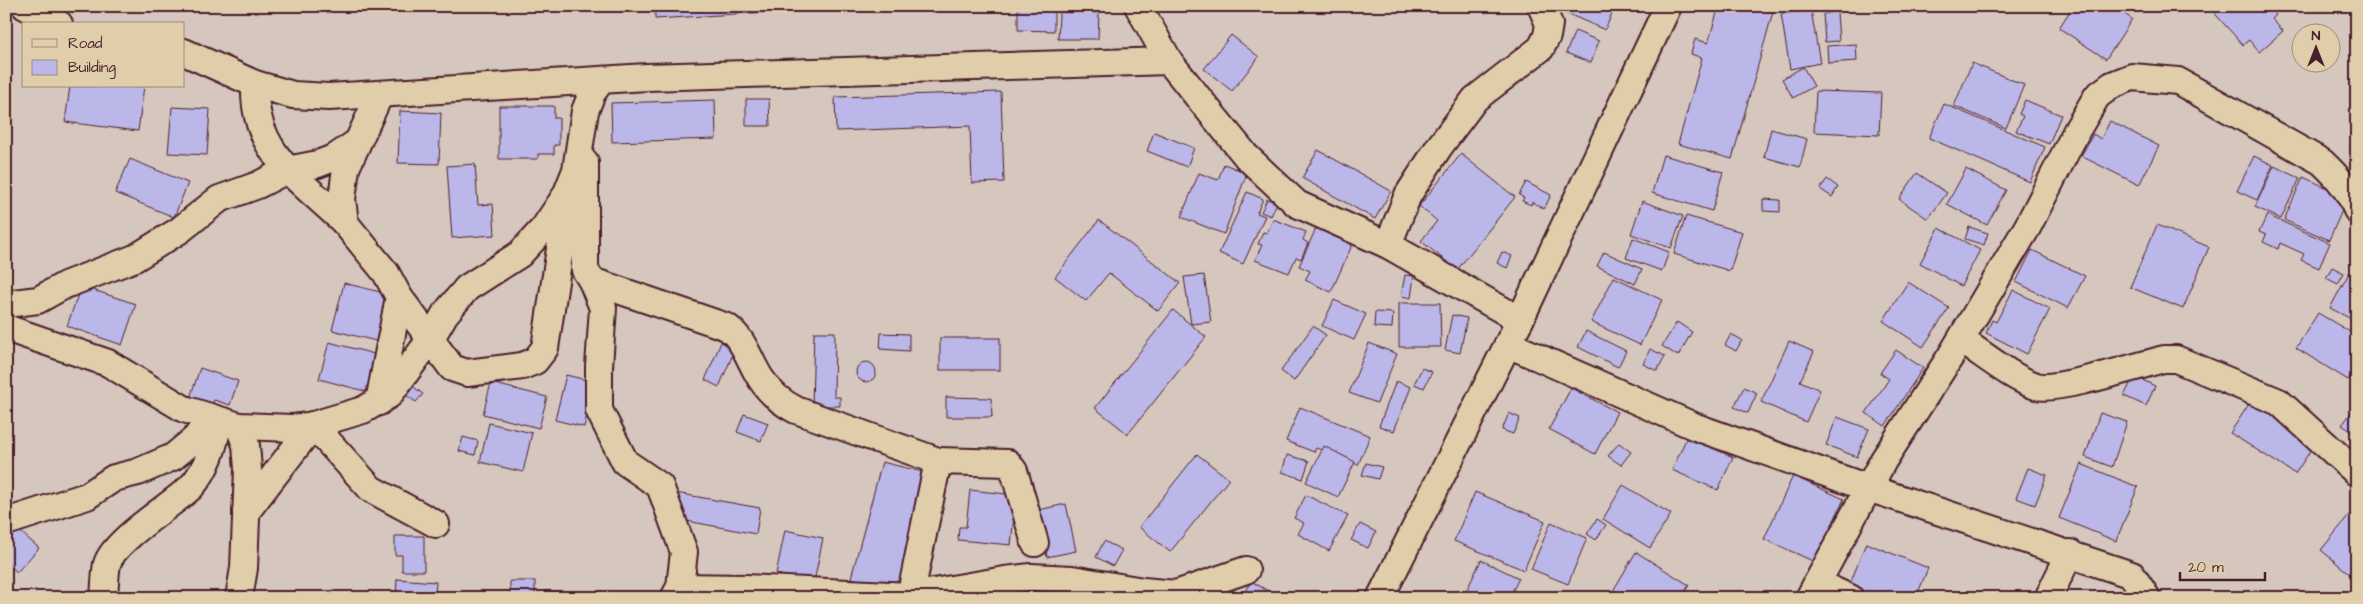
<svg xmlns="http://www.w3.org/2000/svg" width="2363" height="604" font-family="'Architects Daughter',sans-serif">
<rect width="100%" height="100%" fill="#d5c7be"/>
<filter id="ink" filterUnits="userSpaceOnUse"><feTurbulence type="fractalNoise" baseFrequency=".02" numOctaves="2"/><feDisplacementMap in="SourceGraphic" scale="10" xChannelSelector="R" yChannelSelector="G"/><feConvolveMatrix kernelMatrix="1 2 1 2 8 2 1 2 1" color-interpolation-filters="sRGB"/></filter>
<g filter="url(#ink)">
<g fill="#bcb7e9" stroke="#4a1f2b">
<path d="M655,6H783V11L655,19Z"/>
<path d="M1018,6H1054V31L1018,30Z"/>
<path d="M1561,6H1615L1605,30L1559,10Z"/>
<path d="M1704,6L1774,8L1732,159L1678,144L1702,58L1691,54L1695,39L1708,43L1717,13L1703,9Z"/>
<path d="M2073,6H2113L2132,19L2106,59L2059,28Z"/>
<path d="M2208,6H2268L2276,15L2272,19L2283,31L2259,52L2249,40L2243,45Z"/>
<path d="M1811,10L1820,63L1790,69L1781,14Z"/>
<path d="M1059,12L1099,13L1098,39H1058Z"/>
<path d="M1837,12L1839,41L1825,42L1823,14Z"/>
<path d="M1575,31L1599,41L1591,63L1566,53Z"/>
<path d="M1231,35L1259,57L1232,91L1204,69Z"/>
<path d="M1856,44L1857,61L1828,63L1827,46Z"/>
<path d="M1972,63L2024,85L2006,128L1954,106Z"/>
<path d="M1803,67L1814,86L1793,98L1782,79Z"/>
<path d="M70,86H144L138,131L65,122Z"/>
<path d="M1816,91L1881,93L1879,135L1814,132Z"/>
<path d="M1001,92L1004,182L972,183L970,126L836,131L835,97Z"/>
<path d="M746,99H769L770,126H746Z"/>
<path d="M715,100L716,139L612,142L611,103Z"/>
<path d="M2025,100L2061,115L2049,144L2016,131L2023,116L2019,114Z"/>
<path d="M1944,104L2045,147L2030,182L1929,138Z"/>
<path d="M499,106H554V118H559V145H554V154H538V159H499Z"/>
<path d="M172,107L210,109L207,155L168,153Z"/>
<path d="M400,111L441,113L439,164L398,163Z"/>
<path d="M2110,121L2159,146L2139,185L2081,156L2093,134L2101,139Z"/>
<path d="M1771,129L1807,139L1800,167L1764,157Z"/>
<path d="M1154,132L1194,148L1187,167L1147,151Z"/>
<path d="M1318,150L1391,191L1375,219L1302,178Z"/>
<path d="M1461,154L1515,197L1457,270L1421,241L1437,221L1419,206Z"/>
<path d="M1663,155L1723,172L1712,211L1652,193Z"/>
<path d="M2254,156L2273,165L2257,200L2237,191Z"/>
<path d="M130,159L188,183L174,217L115,193Z"/>
<path d="M475,164L478,205L493,204L495,235L452,238L447,166Z"/>
<path d="M1224,164L1247,173L1224,234L1181,217L1199,173L1218,180Z"/>
<path d="M2274,166L2300,178L2281,219L2255,207Z"/>
<path d="M1966,169L2006,190L1987,225L1947,204Z"/>
<path d="M1917,173L1947,193L1928,219L1899,199Z"/>
<path d="M2303,177L2348,197L2329,240L2284,220Z"/>
<path d="M1827,179L1838,187L1832,197L1820,189Z"/>
<path d="M1526,182L1551,195L1544,209L1532,202L1531,205L1522,201L1524,198L1519,195Z"/>
<path d="M1247,192L1263,199L1257,213L1265,216L1243,264L1219,253Z"/>
<path d="M1267,199L1277,203L1271,216L1261,212Z"/>
<path d="M1763,199L1780,200V212L1763,211Z"/>
<path d="M1642,201L1683,216L1671,248L1631,234Z"/>
<path d="M2267,215L2330,243L2319,268L2301,260L2304,254L2280,243L2278,249L2263,242L2266,235L2259,232Z"/>
<path d="M1686,216L1742,232L1730,271L1674,254Z"/>
<path d="M1273,219L1306,232L1303,240L1308,243L1301,259L1296,257L1289,273L1255,260L1262,245L1258,244L1263,232L1267,233Z"/>
<path d="M1099,220L1180,283L1158,311L1109,273L1086,301L1055,277Z"/>
<path d="M2157,225L2209,247L2183,309L2130,287Z"/>
<path d="M1317,226L1353,243L1331,292L1305,280L1310,271L1299,266Z"/>
<path d="M1969,227L1988,233L1984,245L1965,239Z"/>
<path d="M1939,228L1980,250L1961,286L1920,263Z"/>
<path d="M1633,238L1669,252L1662,271L1626,258Z"/>
<path d="M2032,250L2085,276L2068,308L2016,282Z"/>
<path d="M1502,252L1512,256L1507,268L1497,263Z"/>
<path d="M1604,252L1642,269L1635,284L1597,266Z"/>
<path d="M2332,267L2344,273L2338,284L2326,278Z"/>
<path d="M2349,273L2357,277V322L2330,308Z"/>
<path d="M1204,275L1211,322L1191,324L1184,277Z"/>
<path d="M1405,275L1414,276L1411,298L1401,296Z"/>
<path d="M1614,277L1662,300L1640,345L1591,322Z"/>
<path d="M1908,282L1949,308L1923,347L1883,321Z"/>
<path d="M344,283L388,294L376,341L332,330Z"/>
<path d="M81,286L136,304L122,345L67,326Z"/>
<path d="M2013,290L2050,309L2027,354L1986,333L1992,320L1996,322Z"/>
<path d="M1334,300L1366,314L1354,340L1322,326Z"/>
<path d="M1399,303H1440L1441,347H1399Z"/>
<path d="M1173,310L1206,337L1128,434L1095,408Z"/>
<path d="M1375,312L1393,313L1392,328L1374,327Z"/>
<path d="M2318,313L2357,336V366L2348,380L2296,348Z"/>
<path d="M1452,315L1467,318L1460,353L1445,350Z"/>
<path d="M1677,322L1692,332L1678,356L1662,346Z"/>
<path d="M1313,326L1326,335L1294,381L1281,371Z"/>
<path d="M1586,331L1626,351L1618,367L1578,347Z"/>
<path d="M814,332H835L834,397H840V406H812Z"/>
<path d="M881,333L909,334V351L880,349Z"/>
<path d="M1731,334L1742,340L1736,351L1725,345Z"/>
<rect x="940" y="338" width="60" height="32"/>
<path d="M722,340L736,347L719,387L705,380Z"/>
<path d="M1789,341L1814,352L1800,381L1820,390L1806,422L1761,402Z"/>
<path d="M329,342L382,356L372,393L319,379Z"/>
<path d="M1369,343L1397,354L1377,403L1349,393Z"/>
<path d="M1650,349L1665,356L1657,371L1643,364Z"/>
<path d="M1896,350L1923,368L1885,426L1866,413L1889,379L1880,373Z"/>
<circle cx="866" cy="372" r="10"/>
<path d="M200,368L238,381L230,405L214,400L211,408L189,401Z"/>
<path d="M1422,368L1432,372L1424,388L1414,384Z"/>
<path d="M566,375L595,382L584,427L555,420Z"/>
<path d="M2134,376L2155,386L2146,406L2124,396Z"/>
<path d="M1396,381L1411,387L1394,431L1379,426Z"/>
<path d="M491,383L547,397L539,428L483,414Z"/>
<path d="M411,385L423,394L416,402L404,394Z"/>
<path d="M1744,387L1757,393L1748,413L1734,407Z"/>
<path d="M1571,388L1617,412L1595,454L1549,429Z"/>
<path d="M946,397L991,398L992,417H946Z"/>
<path d="M2251,401L2316,442L2295,474L2230,433Z"/>
<path d="M2357,405V435L2342,425Z"/>
<path d="M1300,407L1370,436L1358,465L1316,448L1314,452L1286,441Z"/>
<path d="M1509,413L1520,418L1513,434L1502,430Z"/>
<path d="M2100,413L2127,422L2112,467L2085,457Z"/>
<path d="M744,414L768,423L761,441L737,432Z"/>
<path d="M1837,417L1869,429L1857,457L1826,445Z"/>
<path d="M489,423L532,433L523,472L480,462Z"/>
<path d="M463,437L478,441L475,455L459,451Z"/>
<path d="M1687,437L1733,457L1718,490L1672,470Z"/>
<path d="M1619,443L1631,452L1621,465L1608,456Z"/>
<path d="M1324,446L1355,462L1338,497L1306,482Z"/>
<path d="M1197,454L1229,479L1170,552L1139,527Z"/>
<path d="M1287,455L1309,461L1303,479L1282,472Z"/>
<path d="M882,462L931,474L900,590L851,578Z"/>
<path d="M1366,463L1382,467L1378,479L1362,475Z"/>
<path d="M2081,464L2138,487L2116,541L2059,518Z"/>
<path d="M2028,468L2047,475L2035,505L2016,498Z"/>
<path d="M1793,476L1844,499L1815,562L1764,539Z"/>
<path d="M1623,485L1671,514L1650,548L1603,519Z"/>
<path d="M970,490L1016,495L1011,545L958,540L959,527H966Z"/>
<path d="M1475,492L1545,521L1524,570L1454,541Z"/>
<path d="M676,493L760,508L756,534L671,518Z"/>
<path d="M1306,495L1348,516L1329,551L1298,534L1304,523L1294,518Z"/>
<path d="M1066,504L1076,551L1047,557L1038,510Z"/>
<path d="M2357,506V580L2321,550Z"/>
<path d="M1597,519L1606,525L1596,540L1587,534Z"/>
<path d="M1551,522L1587,538L1568,584L1531,569Z"/>
<path d="M1360,524L1376,532L1368,548L1351,540Z"/>
<path d="M15,527L39,548L17,572L6,562V536Z"/>
<path d="M785,530L823,538L814,582L776,574Z"/>
<path d="M395,536H424V571H402V555H395Z"/>
<path d="M1104,541L1122,550L1113,566L1096,557Z"/>
<path d="M1866,543L1928,568L1916,598H1871L1848,589Z"/>
<path d="M1636,552L1689,585L1681,598H1613L1610,596Z"/>
<path d="M1481,560L1519,578L1509,598H1463Z"/>
<path d="M397,579L436,582L435,598H396Z"/>
<rect x="510" y="581" width="25" height="17"/>
<path d="M1251,581L1280,598H1241Z"/>
<path d="M545,591L602,592V598H545Z"/>
</g>
<g fill="none" stroke-linecap="round" stroke-linejoin="round">
<g stroke="#4a1f2b" stroke-width="30">
<g id="street">
<path d="M25,6L59,24"/>
<path d="M1138,6L1169,61L1197,96L1247,157L1297,204L1388,245L1520,320"/>
<path d="M184,52L255,84L293,95L329,97L647,77L1169,61"/>
<path d="M255,84C252,153 301,180 345,223"/>
<path d="M585,162V270L592,281L727,327C745,340 749,361 761,379C770,393 782,403 796,410L938,461L910,598"/>
<path d="M1388,245L1408,195L1439,147L1475,99L1541,48L1547,36L1549,24L1541,6"/>
<path d="M592,281L603,308L599,366V410L625,462L660,486L684,552L680,587L674,598"/>
<path d="M399,297L452,368L467,373L522,366L535,361L545,348L564,222L566,198"/>
<path d="M6,304L38,300L65,285L135,258L180,230L219,199L258,185L287,170L318,164L336,157L356,143"/>
<path d="M6,328L108,363L184,409L239,426L292,428L313,425L363,410L389,395L430,340L445,314L467,288L520,254L544,228L566,195L576,170L585,111L592,93L601,81"/>
<path d="M1961,340C1985,355 2010,377 2036,386C2055,392 2140,365 2164,359H2176L2279,402L2357,473"/>
<path d="M1508,344L1696,427L1868,488L2132,575L2147,598"/>
<path d="M379,402L399,297L386,273L345,223L342,199L346,168L380,94"/>
<path d="M938,461L1008,463L1014,471L1035,543"/>
<path d="M246,512L313,425L371,489L436,524"/>
<path d="M6,522L87,496L114,478L138,472L173,457L196,438L210,418"/>
<path d="M1817,583L1850,598"/>
<path d="M680,587L746,588L910,596L1005,580L1031,577L1072,579L1143,591L1176,594L1246,570"/>
<path d="M104,598C105,587 105,574 107,564C114,540 172,505 191,487C208,469 214,445 219,421"/>
<path d="M239,598L244,568L248,469L246,445L239,426"/>
<path d="M1380,598L1520,320L1668,6"/>
<path d="M1809,598L1883,461L1952,354L2028,226L2077,130L2097,96L2112,85L2132,77L2178,81L2322,162C2338,177 2349,190 2357,210"/>
<path d="M2048,598L2070,553"/>
</g>
</g>
<use href="#street" stroke="#e0ceab" stroke-width="26"/>
</g>
</g>
<rect width="2363" height="604" fill="none" stroke="#e0ceab" stroke-width="25"/>
<rect x="12" y="12" width="2338" height="579" fill="none" stroke="#4a1f2b" stroke-width="2" filter="url(#ink)"/>
<rect x="22" y="22" width="162" height="65" fill="#e0ceab" stroke="#a48878"/>
<rect x="32" y="39" width="25" height="8" fill="#e0ceab" stroke="#a48878"/>
<text x="68" y="48" font-size="15" fill="#4a1f2b">Road</text>
<rect x="32" y="60" width="25" height="15" fill="#bcb7e9" stroke="#a48878"/>
<text x="68" y="72" font-size="15" fill="#4a1f2b">Building</text>
<g transform="translate(2316 48)"><circle r="24" fill="#e0ceab" stroke="#a48878"/>
<path d="M0-4L9 19L0 12L-9 19Z" fill="#4a1f2b"/>
<text y="-8" font-size="14" font-weight="bold" text-anchor="middle" fill="#4a1f2b">N</text>
</g>
<path d="M2180 572v8h85v-8" fill="none" stroke="#4a1f2b" stroke-width="2.5"/>
<text x="2188" y="572" font-size="15" fill="#4a1f2b" stroke="#e0ceab" stroke-width="4" paint-order="stroke">20 m</text>
</svg>
